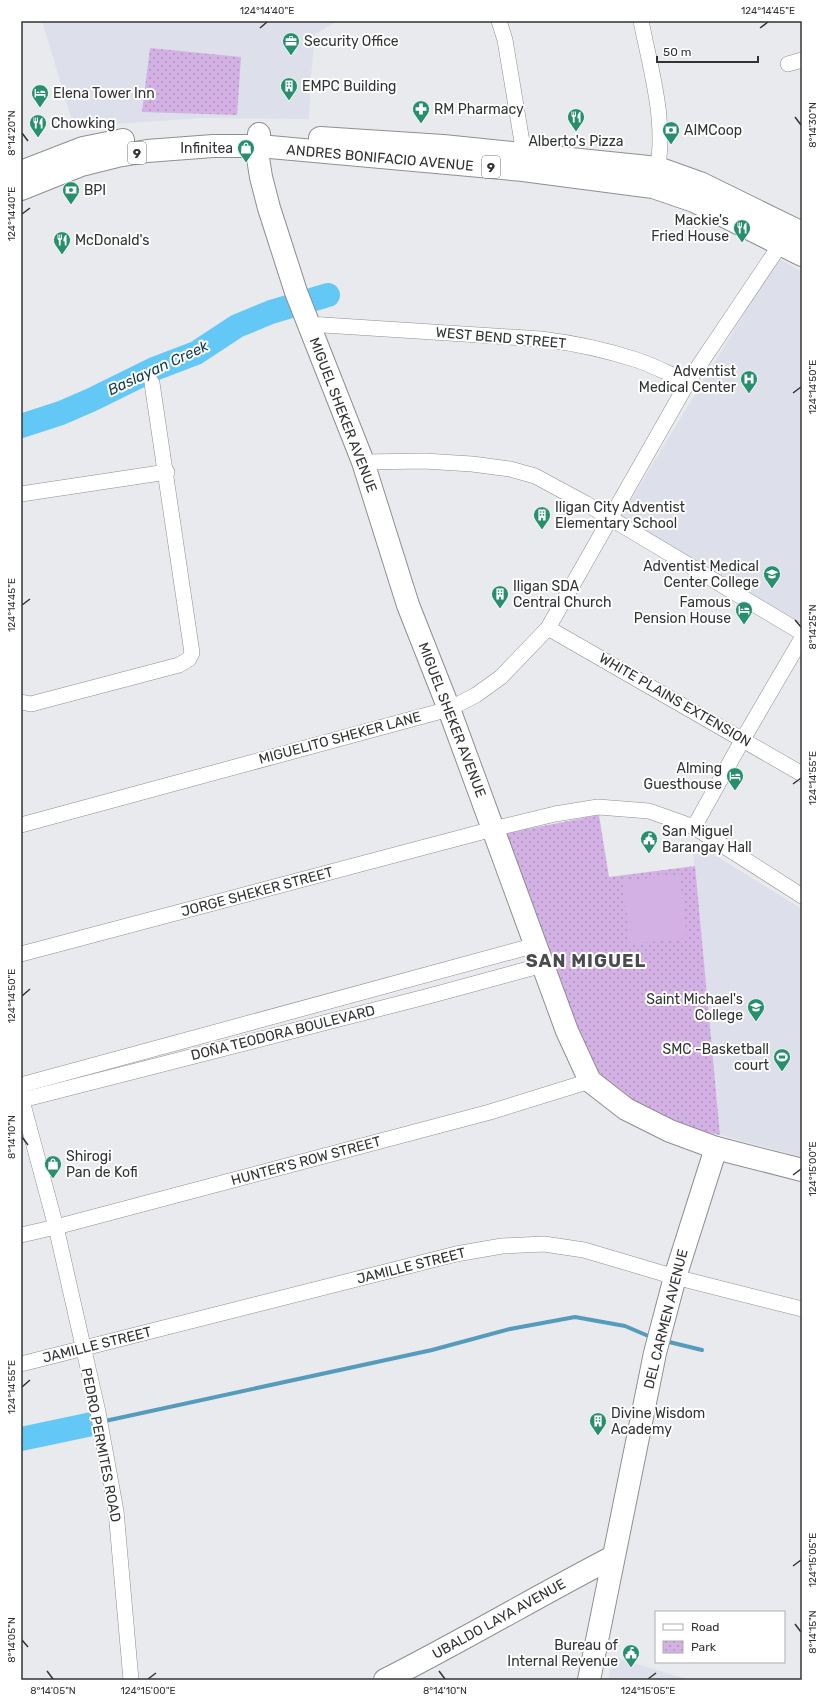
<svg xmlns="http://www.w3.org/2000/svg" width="823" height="1701" font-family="Rubik,sans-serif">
<defs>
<pattern id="park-dots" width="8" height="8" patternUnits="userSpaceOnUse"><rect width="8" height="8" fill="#d4b1e4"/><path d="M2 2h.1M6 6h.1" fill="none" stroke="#ad91ba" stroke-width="1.8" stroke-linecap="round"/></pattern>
</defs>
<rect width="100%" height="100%" fill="#e9eaee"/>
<g fill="#dddfea">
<path d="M42,21H338L315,34L311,75L309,119L202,118L74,127Z"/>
<path d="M778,258L802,272V617L799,623L621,516Z"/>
<path d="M692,841L802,909V1157L720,1135Z"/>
<path d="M613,1657L690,1680H608Z"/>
</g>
<g fill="url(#park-dots)">
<path d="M150,48L241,57L237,115L142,112Z"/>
<path d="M599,815L609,877L695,866L720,1135L674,1126L632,1106L601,1078L583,1053L501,834Z"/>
</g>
<path fill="#d4b1e4" d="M680,875L687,938L630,944L623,881Z"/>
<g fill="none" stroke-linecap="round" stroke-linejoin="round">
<g stroke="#559bbc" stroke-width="4">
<path d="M665,1341L702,1350"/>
<path d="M105,1421L432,1350L510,1329L575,1317L625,1326L653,1338"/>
</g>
<g stroke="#64c8f6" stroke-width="24">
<path d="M21,426L61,413L91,400L154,369L196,353L237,326L271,312L328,295"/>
<path d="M21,1439L92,1424"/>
</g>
<g stroke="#8e8f93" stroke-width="16">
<g id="street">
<path d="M499,21L505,40L524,154"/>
<path d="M641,21C651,71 668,126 656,176"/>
<path d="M788,64L802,60"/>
<path d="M308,324L541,339C574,343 606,350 637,360C655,366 671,375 688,382"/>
<path d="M363,462L424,461L472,464L510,469L535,476L585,503L802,633"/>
<path d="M21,494L167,472"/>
<path d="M548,628L802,774"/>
<path d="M21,702L31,704L179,665L189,659L192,653L152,383"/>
<path d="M21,825L449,709L476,695L501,677L548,628L688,382L780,245"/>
<path d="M694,827L743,739L802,638"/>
<path d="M21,954L493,829L555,814L598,807L649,811L694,827L802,896"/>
<path d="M21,1085L536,945"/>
<path d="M21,1097L56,1227L98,1412L116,1511L131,1680"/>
<path d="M22,1100L429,996L543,965"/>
<path d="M21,1235L56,1227L490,1112L590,1081"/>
<path d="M21,1364L456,1254L502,1246L544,1244L584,1250L675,1277L802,1309"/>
</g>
</g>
<g stroke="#8e8f93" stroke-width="24">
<g id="secondary">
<path d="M259,134L258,158L261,177L269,208L296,292L363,462L408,605L449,709L567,1031L590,1081L626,1109L670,1131L716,1148L802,1170"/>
<path d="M385,1680C462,1641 536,1597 613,1557"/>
<path d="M589,1680L655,1353L675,1277L716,1148"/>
</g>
</g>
<g stroke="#8e8f93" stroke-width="24">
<g id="highway">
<path d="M320,138L443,146L658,168L700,183L802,233"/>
<path d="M21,172L83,148L123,140"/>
<path d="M21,189L81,165L117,156L147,151L213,146H259L523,170L653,187L694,201L802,255"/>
</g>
</g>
<use href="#street" stroke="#fff" stroke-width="15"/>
<use href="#secondary" stroke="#fff" stroke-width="22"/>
<use href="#highway" stroke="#fff" stroke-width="22"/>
</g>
<path fill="none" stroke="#323334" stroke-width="1.5" d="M260,28L267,22M760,28L768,22M795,117L801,125M22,133L28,141M22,214L30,208M793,393L801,387M22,605L30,599M795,620L801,627M793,784L801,778M22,996L30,989M22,1137L28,1145M793,1175L801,1169M22,1387L30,1380M793,1566L801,1560M795,1624L801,1632M22,1640L28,1647M47,1671L53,1679M439,1671L445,1679M148,1679L156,1673M648,1679L656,1673"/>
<defs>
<g id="office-pin" transform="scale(0.9)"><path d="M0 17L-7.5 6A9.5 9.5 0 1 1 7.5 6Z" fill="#288f6c" stroke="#fff"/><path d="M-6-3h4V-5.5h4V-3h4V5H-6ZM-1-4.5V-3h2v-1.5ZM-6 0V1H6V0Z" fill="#fff"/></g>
<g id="building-pin" transform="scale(0.9)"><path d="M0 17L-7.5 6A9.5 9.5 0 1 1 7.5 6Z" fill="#288f6c" stroke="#fff"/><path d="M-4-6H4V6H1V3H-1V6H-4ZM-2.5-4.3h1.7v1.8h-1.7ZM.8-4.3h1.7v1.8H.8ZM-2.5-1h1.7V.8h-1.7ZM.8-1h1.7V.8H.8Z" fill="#fff"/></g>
<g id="hotel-pin" transform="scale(0.9)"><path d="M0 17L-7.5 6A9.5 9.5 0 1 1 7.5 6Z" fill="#288f6c" stroke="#fff"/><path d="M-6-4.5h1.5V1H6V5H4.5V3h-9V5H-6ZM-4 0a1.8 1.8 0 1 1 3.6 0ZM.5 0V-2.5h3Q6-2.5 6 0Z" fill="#fff"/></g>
<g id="pharmacy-pin" transform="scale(0.9)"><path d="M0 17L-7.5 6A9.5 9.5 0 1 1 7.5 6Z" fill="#288f6c" stroke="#fff"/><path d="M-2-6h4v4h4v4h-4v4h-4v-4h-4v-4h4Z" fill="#fff"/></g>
<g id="restaurant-pin" transform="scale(0.9)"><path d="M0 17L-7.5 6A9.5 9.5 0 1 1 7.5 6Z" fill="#288f6c" stroke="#fff"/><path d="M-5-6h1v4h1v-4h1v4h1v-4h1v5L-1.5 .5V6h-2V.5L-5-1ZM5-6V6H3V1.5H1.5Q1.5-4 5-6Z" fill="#fff"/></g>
<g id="bank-pin" transform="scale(0.9)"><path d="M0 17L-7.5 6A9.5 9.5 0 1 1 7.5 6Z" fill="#288f6c" stroke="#fff"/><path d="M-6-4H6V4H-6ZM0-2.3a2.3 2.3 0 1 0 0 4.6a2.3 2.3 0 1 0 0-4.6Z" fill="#fff"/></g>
<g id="shop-pin" transform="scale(0.9)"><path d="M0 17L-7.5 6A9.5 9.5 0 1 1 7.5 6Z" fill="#288f6c" stroke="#fff"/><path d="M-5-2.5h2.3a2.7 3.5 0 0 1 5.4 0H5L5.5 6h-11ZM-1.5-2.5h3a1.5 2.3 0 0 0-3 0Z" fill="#fff"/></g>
<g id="hospital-pin" transform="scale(0.9)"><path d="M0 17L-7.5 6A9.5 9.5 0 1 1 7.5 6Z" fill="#288f6c" stroke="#fff"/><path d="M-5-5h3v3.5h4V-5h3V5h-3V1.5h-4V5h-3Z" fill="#fff"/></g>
<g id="university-pin" transform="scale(0.9)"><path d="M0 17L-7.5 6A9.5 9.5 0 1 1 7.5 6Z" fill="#288f6c" stroke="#fff"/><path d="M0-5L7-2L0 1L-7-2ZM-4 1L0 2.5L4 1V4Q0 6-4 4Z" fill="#fff"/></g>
<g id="civic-pin" transform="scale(0.9)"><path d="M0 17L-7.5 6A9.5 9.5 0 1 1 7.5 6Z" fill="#288f6c" stroke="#fff"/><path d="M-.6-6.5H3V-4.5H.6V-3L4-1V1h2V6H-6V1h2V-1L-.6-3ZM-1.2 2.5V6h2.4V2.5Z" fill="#fff"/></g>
<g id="stadium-pin" transform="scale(0.9)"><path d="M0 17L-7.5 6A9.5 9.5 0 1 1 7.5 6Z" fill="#288f6c" stroke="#fff"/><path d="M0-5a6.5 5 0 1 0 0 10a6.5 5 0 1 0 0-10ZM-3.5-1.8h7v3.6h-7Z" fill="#fff"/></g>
</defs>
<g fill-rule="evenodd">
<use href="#office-pin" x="291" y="41"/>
<use href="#building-pin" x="289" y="86"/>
<use href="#hotel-pin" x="40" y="93"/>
<use href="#pharmacy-pin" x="421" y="109"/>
<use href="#restaurant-pin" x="576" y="117"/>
<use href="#restaurant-pin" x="38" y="123"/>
<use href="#bank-pin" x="671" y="130"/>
<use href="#shop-pin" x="246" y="148"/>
<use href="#bank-pin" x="71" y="190"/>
<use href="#restaurant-pin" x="742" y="228"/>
<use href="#restaurant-pin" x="62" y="240"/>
<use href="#hospital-pin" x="749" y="379"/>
<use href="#building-pin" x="542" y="515"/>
<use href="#university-pin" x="772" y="574"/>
<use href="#building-pin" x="500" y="594"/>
<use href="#hotel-pin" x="744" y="610"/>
<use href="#hotel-pin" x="735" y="776"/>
<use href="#civic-pin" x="649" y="839"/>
<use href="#university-pin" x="756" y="1007"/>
<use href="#stadium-pin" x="782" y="1057"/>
<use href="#shop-pin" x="53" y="1164"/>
<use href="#building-pin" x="598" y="1421"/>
<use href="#civic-pin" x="631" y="1653"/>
</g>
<g text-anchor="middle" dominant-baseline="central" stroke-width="4" stroke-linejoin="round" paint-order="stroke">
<g fill="#fff" stroke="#707071" stroke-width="1">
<rect x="128" y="142" width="18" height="22" rx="3"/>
<rect x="482" y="156" width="18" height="22" rx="3"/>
</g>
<g font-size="13" font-weight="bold" fill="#323334">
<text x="137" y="153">9</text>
<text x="491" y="167">9</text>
</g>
<g font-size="14" fill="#323334" stroke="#fff" text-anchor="start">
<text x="304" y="41">Security Office</text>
<text x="302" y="86">EMPC Building</text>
<text x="53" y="93">Elena Tower Inn</text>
<text x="434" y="109">RM Pharmacy</text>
<text x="51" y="123">Chowking</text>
<text x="684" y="130">AIMCoop</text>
<text x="576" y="141" text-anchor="middle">Alberto's Pizza</text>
<text x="233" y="148" text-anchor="end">Infinitea</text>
<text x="84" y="190">BPI</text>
<text x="729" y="220" text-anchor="end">Mackie's<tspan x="729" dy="16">Fried House</tspan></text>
<text x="75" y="240">McDonald's</text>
<text x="736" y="371" text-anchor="end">Adventist<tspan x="736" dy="16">Medical Center</tspan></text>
<text x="555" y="507">Iligan City Adventist<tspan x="555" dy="16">Elementary School</tspan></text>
<text x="759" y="566" text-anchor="end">Adventist Medical<tspan x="759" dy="16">Center College</tspan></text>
<text x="513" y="586">Iligan SDA<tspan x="513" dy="16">Central Church</tspan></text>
<text x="731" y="602" text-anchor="end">Famous<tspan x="731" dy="16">Pension House</tspan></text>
<text x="722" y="768" text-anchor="end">Alming<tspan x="722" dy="16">Guesthouse</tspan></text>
<text x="662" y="831">San Miguel<tspan x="662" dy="16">Barangay Hall</tspan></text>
<text x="743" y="999" text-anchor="end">Saint Michael's<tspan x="743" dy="16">College</tspan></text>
<text x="769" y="1049" text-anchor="end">SMC -Basketball<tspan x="769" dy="16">court</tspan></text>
<text x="66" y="1156">Shirogi<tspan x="66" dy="16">Pan de Kofi</tspan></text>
<text x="611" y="1413">Divine Wisdom<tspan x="611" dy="16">Academy</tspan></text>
<text x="618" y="1645" text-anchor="end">Bureau of<tspan x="618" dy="16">Internal Revenue</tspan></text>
</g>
<g font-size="14" fill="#323334" stroke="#fff">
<text transform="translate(380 158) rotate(5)">ANDRES BONIFACIO AVENUE</text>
<text transform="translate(501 338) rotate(5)">WEST BEND STREET</text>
<text transform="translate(343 415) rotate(69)">MIGUEL SHEKER AVENUE</text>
<text transform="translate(675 700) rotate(30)">WHITE PLAINS EXTENSION</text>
<text transform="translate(452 720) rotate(69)">MIGUEL SHEKER AVENUE</text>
<text transform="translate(340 738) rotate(-15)">MIGUELITO SHEKER LANE</text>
<text transform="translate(257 892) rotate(-15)">JORGE SHEKER STREET</text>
<text transform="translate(283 1033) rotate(-14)">DOÑA TEODORA BOULEVARD</text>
<text transform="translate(306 1161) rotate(-15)">HUNTER'S ROW STREET</text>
<text transform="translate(411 1266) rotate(-14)">JAMILLE STREET</text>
<text transform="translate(666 1319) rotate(-76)">DEL CARMEN AVENUE</text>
<text transform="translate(97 1345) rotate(-14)">JAMILLE STREET</text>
<text transform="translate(101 1445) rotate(79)">PEDRO PERMITES ROAD</text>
<text transform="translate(499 1619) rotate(-29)">UBALDO LAYA AVENUE</text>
</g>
<g font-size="15" font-style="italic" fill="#113e51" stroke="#fff">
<text transform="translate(158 368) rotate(-25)">Baslayan Creek</text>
</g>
<g font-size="18" font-weight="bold" letter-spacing="1" fill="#4a4b4e" stroke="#fff">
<text x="586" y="961">SAN MIGUEL</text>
</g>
</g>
<rect width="823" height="1701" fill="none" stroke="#ffffff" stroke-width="44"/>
<rect x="655" y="1611" width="130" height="52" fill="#ffffff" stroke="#adadae"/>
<rect x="663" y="1624" width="20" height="6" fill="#ffffff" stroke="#adadae"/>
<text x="691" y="1631" font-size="12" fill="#323334">Road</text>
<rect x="663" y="1641" width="20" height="12" fill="url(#park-dots)" stroke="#adadae"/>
<text x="691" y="1651" font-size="12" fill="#323334">Park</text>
<path d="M657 56v6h101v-6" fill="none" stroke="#323334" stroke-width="2"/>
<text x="663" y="56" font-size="12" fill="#323334" stroke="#ffffff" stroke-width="3" paint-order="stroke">50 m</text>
<rect x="22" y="22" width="779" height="1657" fill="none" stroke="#323334" stroke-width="1.5"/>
<g font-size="10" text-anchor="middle" fill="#323334">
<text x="267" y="14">124°14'40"E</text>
<text x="768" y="14">124°14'45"E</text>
<text transform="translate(812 125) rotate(-90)" y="4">8°14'30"N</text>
<text transform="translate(11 133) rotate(-90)" y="4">8°14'20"N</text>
<text transform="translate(11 214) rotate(-90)" y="4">124°14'40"E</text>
<text transform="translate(812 387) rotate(-90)" y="4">124°14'50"E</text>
<text transform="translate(11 605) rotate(-90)" y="4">124°14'45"E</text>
<text transform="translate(812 627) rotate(-90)" y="4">8°14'25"N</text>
<text transform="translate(812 778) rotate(-90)" y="4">124°14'55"E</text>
<text transform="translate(11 996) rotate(-90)" y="4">124°14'50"E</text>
<text transform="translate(11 1137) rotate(-90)" y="4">8°14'10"N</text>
<text transform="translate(812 1169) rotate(-90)" y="4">124°15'00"E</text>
<text transform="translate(11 1387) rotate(-90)" y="4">124°14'55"E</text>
<text transform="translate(812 1560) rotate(-90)" y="4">124°15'05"E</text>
<text transform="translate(812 1632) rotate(-90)" y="4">8°14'15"N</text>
<text transform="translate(11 1640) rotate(-90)" y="4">8°14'05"N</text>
<text x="53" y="1694">8°14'05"N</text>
<text x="148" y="1694">124°15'00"E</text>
<text x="445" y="1694">8°14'10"N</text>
<text x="648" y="1694">124°15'05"E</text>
</g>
</svg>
